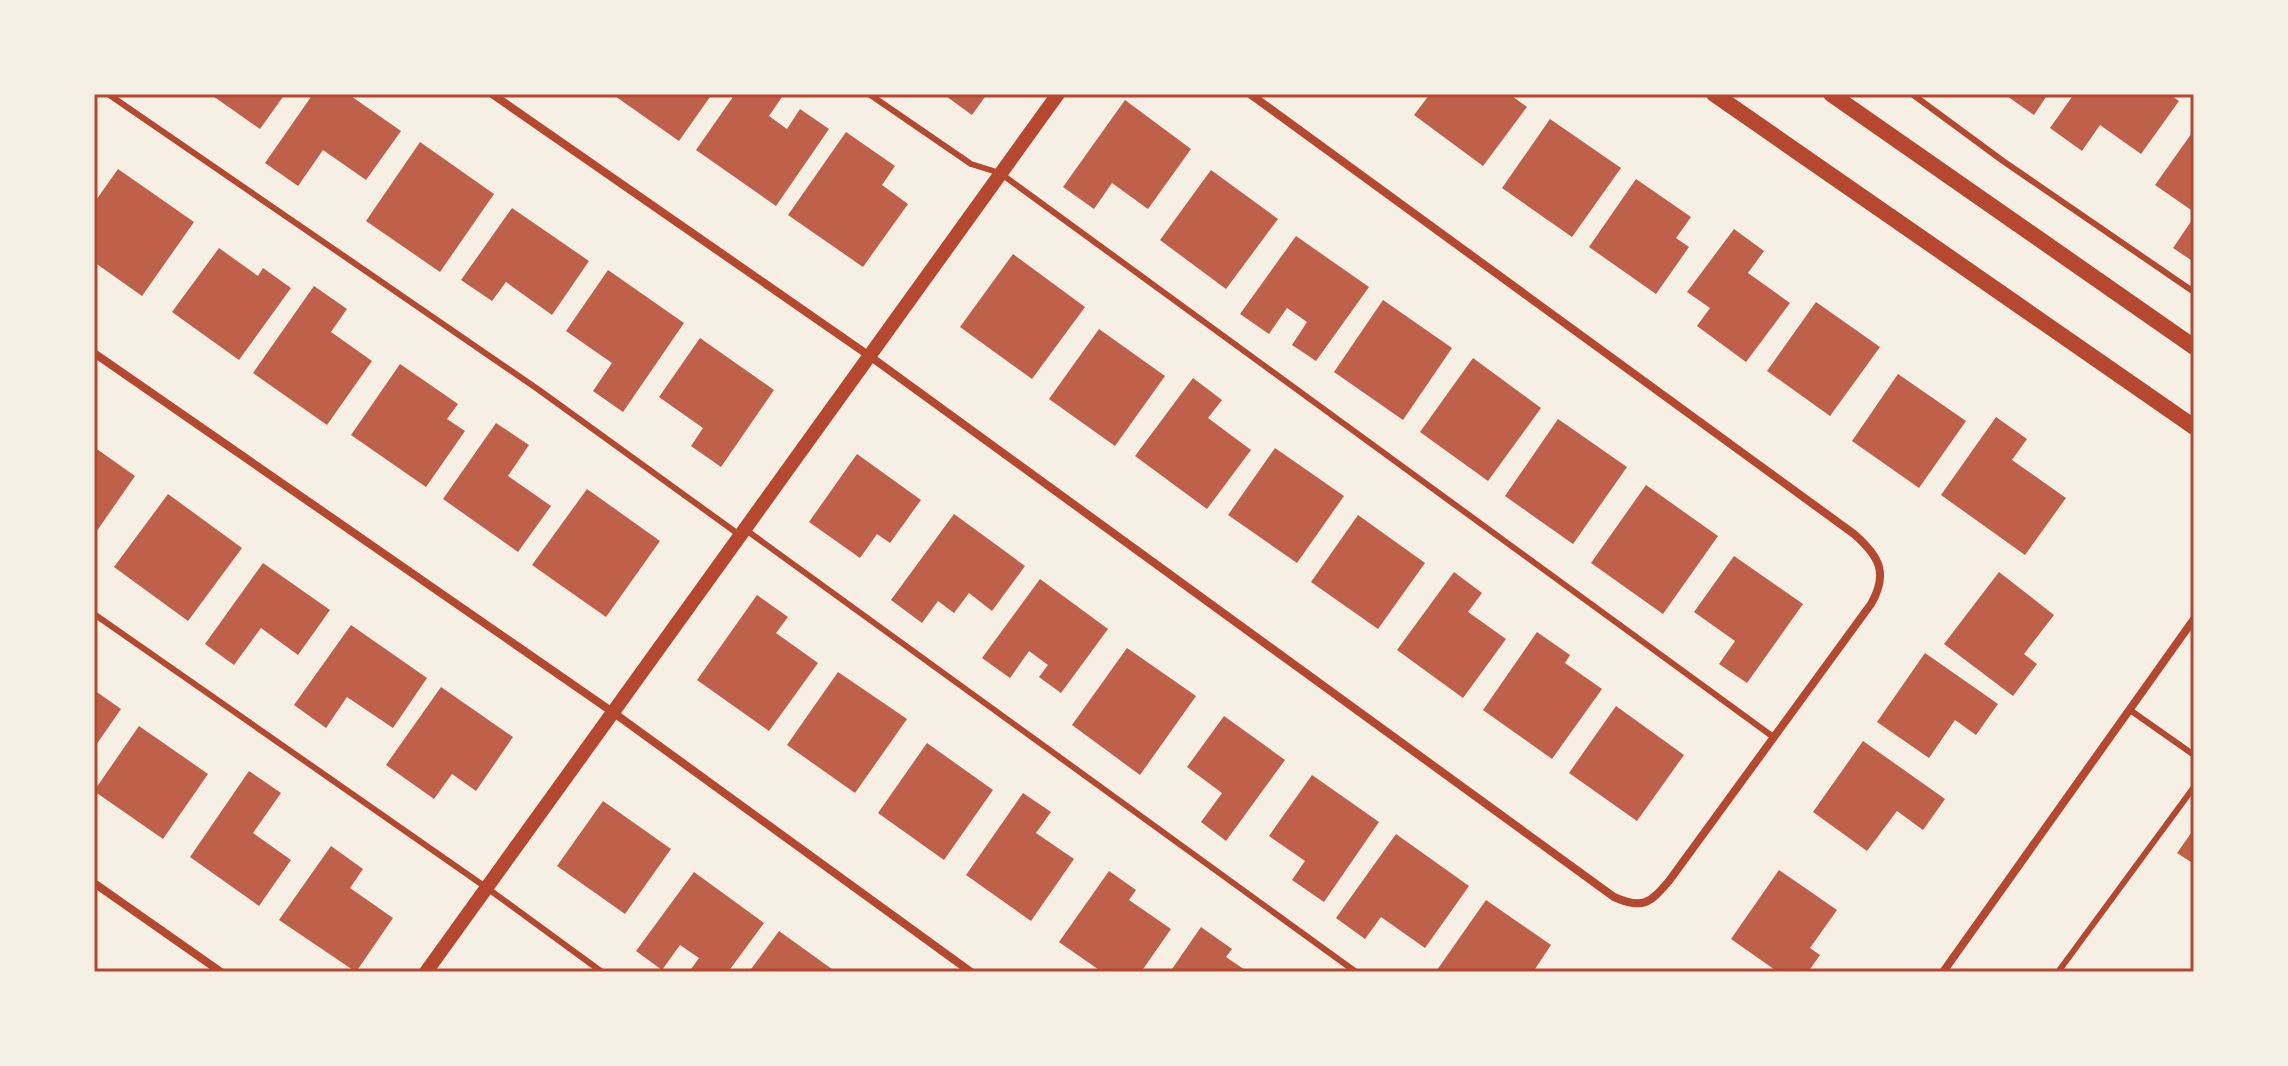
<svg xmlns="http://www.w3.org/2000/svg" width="2288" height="1066" font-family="Inter,sans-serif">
<rect width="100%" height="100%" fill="#f6efe4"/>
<g fill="#bf614a">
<path d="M210,94H285L260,129Z"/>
<path d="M313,94H348L401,131L366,180L323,150L298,186L265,163Z"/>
<path d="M612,94H712L679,141Z"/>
<path d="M735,94H784L769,116L787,129L800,109L829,129L776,206L696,150Z"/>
<path d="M943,94H987L972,115Z"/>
<path d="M1430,94H1509L1527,107L1483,166L1414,115Z"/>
<path d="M2004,94H2048L2034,115Z"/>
<path d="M2074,94H2169L2179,101L2141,154L2100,125L2082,151L2050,128Z"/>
<path d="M1125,100L1191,149L1148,209L1112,183L1094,209L1063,187Z"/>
<path d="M1550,119L1621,168L1572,237L1502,188Z"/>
<path d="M2194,130V212L2155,185Z"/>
<path d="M846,132L895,166L882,185L908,204L863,267L788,215Z"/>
<path d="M420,142L494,194L440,272L366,221Z"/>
<path d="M118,169L194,222L142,296L94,262V203Z"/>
<path d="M1211,170L1278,219L1226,289L1160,240Z"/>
<path d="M1636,179L1691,217L1676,238L1689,247L1656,294L1589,247Z"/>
<path d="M512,208L589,261L552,315L506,282L492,301L461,280Z"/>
<path d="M2194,217V262L2173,248Z"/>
<path d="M1734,229L1764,251L1748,273L1790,303L1746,362L1697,326L1710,308L1687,292Z"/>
<path d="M1296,236L1369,287L1316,361L1292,345L1307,322L1287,308L1269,334L1240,314Z"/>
<path d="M219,248L258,276L263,268L291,288L239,360L172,312Z"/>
<path d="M1013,254L1085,307L1032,379L960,327Z"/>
<path d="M608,270L684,323L623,412L593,391L612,363L566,331Z"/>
<path d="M314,286L347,309L331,332L372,361L327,425L253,373Z"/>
<path d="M1383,300L1452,348L1403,420L1334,372Z"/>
<path d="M1816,302L1880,347L1830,416L1767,371Z"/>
<path d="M1099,329L1165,376L1115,446L1049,399Z"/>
<path d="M700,338L774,390L721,467L691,446L703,428L659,397Z"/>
<path d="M1473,358L1541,408L1488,481L1420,432Z"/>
<path d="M400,364L458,404L447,419L465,431L426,487L351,435Z"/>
<path d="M1898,374L1966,421L1919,488L1852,441Z"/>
<path d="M1193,378L1222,400L1208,418L1251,450L1207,509L1135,456Z"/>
<path d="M1996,417L2027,439L2012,460L2066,498L2025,555L1941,495Z"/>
<path d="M1558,419L1627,467L1573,544L1505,496Z"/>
<path d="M496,423L529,445L508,476L551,506L518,552L443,499Z"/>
<path d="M94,447L135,476L94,535Z"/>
<path d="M1275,448L1344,496L1297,563L1228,515Z"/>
<path d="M857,454L921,500L890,543L877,534L860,558L809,522Z"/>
<path d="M1646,485L1718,536L1663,614L1591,563Z"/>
<path d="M587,489L660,541L606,617L532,565Z"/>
<path d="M168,494L242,548L188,621L114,567Z"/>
<path d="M954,514L1025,566L992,611L969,593L954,613L938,601L922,623L891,600Z"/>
<path d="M1358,515L1425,563L1378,629L1311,582Z"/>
<path d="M1734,556L1803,604L1747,683L1719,664L1735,641L1694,612Z"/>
<path d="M263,563L330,610L298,655L261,628L234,665L205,644Z"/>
<path d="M1454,572L1482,593L1468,612L1506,639L1463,698L1397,650Z"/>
<path d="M1999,572L2054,615L2024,654L2037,664L2013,696L1944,644Z"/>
<path d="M1040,579L1108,629L1061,693L1039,677L1048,665L1029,651L1010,678L982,658Z"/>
<path d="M757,595L788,617L776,633L818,663L769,731L697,680Z"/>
<path d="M351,625L427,678L393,728L347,697L326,728L294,705Z"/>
<path d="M1537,632L1570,655L1565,663L1602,689L1552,759L1483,710Z"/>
<path d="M1127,648L1196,696L1140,775L1072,725Z"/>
<path d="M1925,653L1998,704L1976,735L1955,720L1929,758L1877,722Z"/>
<path d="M838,672L907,719L855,793L787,745Z"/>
<path d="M441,687L513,737L476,791L452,774L434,799L386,765Z"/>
<path d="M94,690L121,709L94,748Z"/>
<path d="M1616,706L1684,755L1637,821L1569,773Z"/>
<path d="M1224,716L1285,760L1226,841L1201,822L1222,793L1187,767Z"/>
<path d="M139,726L208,774L163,839L94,791Z"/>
<path d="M1863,741L1945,799L1923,830L1897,811L1867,851L1813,812Z"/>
<path d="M927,743L993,790L944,860L878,813Z"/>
<path d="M249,771L281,793L253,833L291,860L259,906L190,857Z"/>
<path d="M1312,775L1379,822L1324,902L1292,880L1305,861L1269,836Z"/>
<path d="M1023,793L1051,812L1036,833L1074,859L1031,921L966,875Z"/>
<path d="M603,801L671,849L625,914L557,866Z"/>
<path d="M2194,829V864L2177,853Z"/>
<path d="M1396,834L1469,886L1425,948L1381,917L1365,939L1336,918Z"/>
<path d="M331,846L363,869L350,888L393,918L356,972L279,920Z"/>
<path d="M1779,870L1837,910L1810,948L1820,955L1808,972H1778L1731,939Z"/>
<path d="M1109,871L1136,890L1129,900L1171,929L1141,972H1102L1059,942Z"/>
<path d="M694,872L764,923L728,972H689L699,958L680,945L662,970L636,951Z"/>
<path d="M1486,900L1551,945L1533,972H1440L1437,970Z"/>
<path d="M1201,927L1232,949L1226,957L1248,972H1170Z"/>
<path d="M779,931L836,972H749Z"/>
</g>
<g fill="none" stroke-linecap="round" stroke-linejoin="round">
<g stroke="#b5482f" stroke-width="6">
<path d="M108,94L539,390L741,536"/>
<path d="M869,94L971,164L1000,173L1772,736"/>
<path d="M1912,94L2003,161L2194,292"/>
<path d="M746,530L1356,972"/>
<path d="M94,614L487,888L602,972"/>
<path d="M2130,710L2194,755"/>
<path d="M2058,972L2194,787"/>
</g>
<g stroke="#b5482f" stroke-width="8">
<path d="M492,94L871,357L1614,897C1643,910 1650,903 1669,881L1871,604C1889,573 1879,556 1854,534L1250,94"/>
<path d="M94,353L614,713L971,972"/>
<path d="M94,883L221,972"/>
<path d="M1943,972L2194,619"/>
</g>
<path stroke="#b5482f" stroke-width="14" d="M426,972L1058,94"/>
<g stroke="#b5482f" stroke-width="16">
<path d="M1714,94L2194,427"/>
<path d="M1831,94L2194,347"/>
</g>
</g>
<rect width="2288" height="1066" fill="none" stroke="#f6efe4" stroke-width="192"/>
<rect x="96" y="96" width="2096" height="874" fill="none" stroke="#b5482f" stroke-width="3"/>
</svg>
